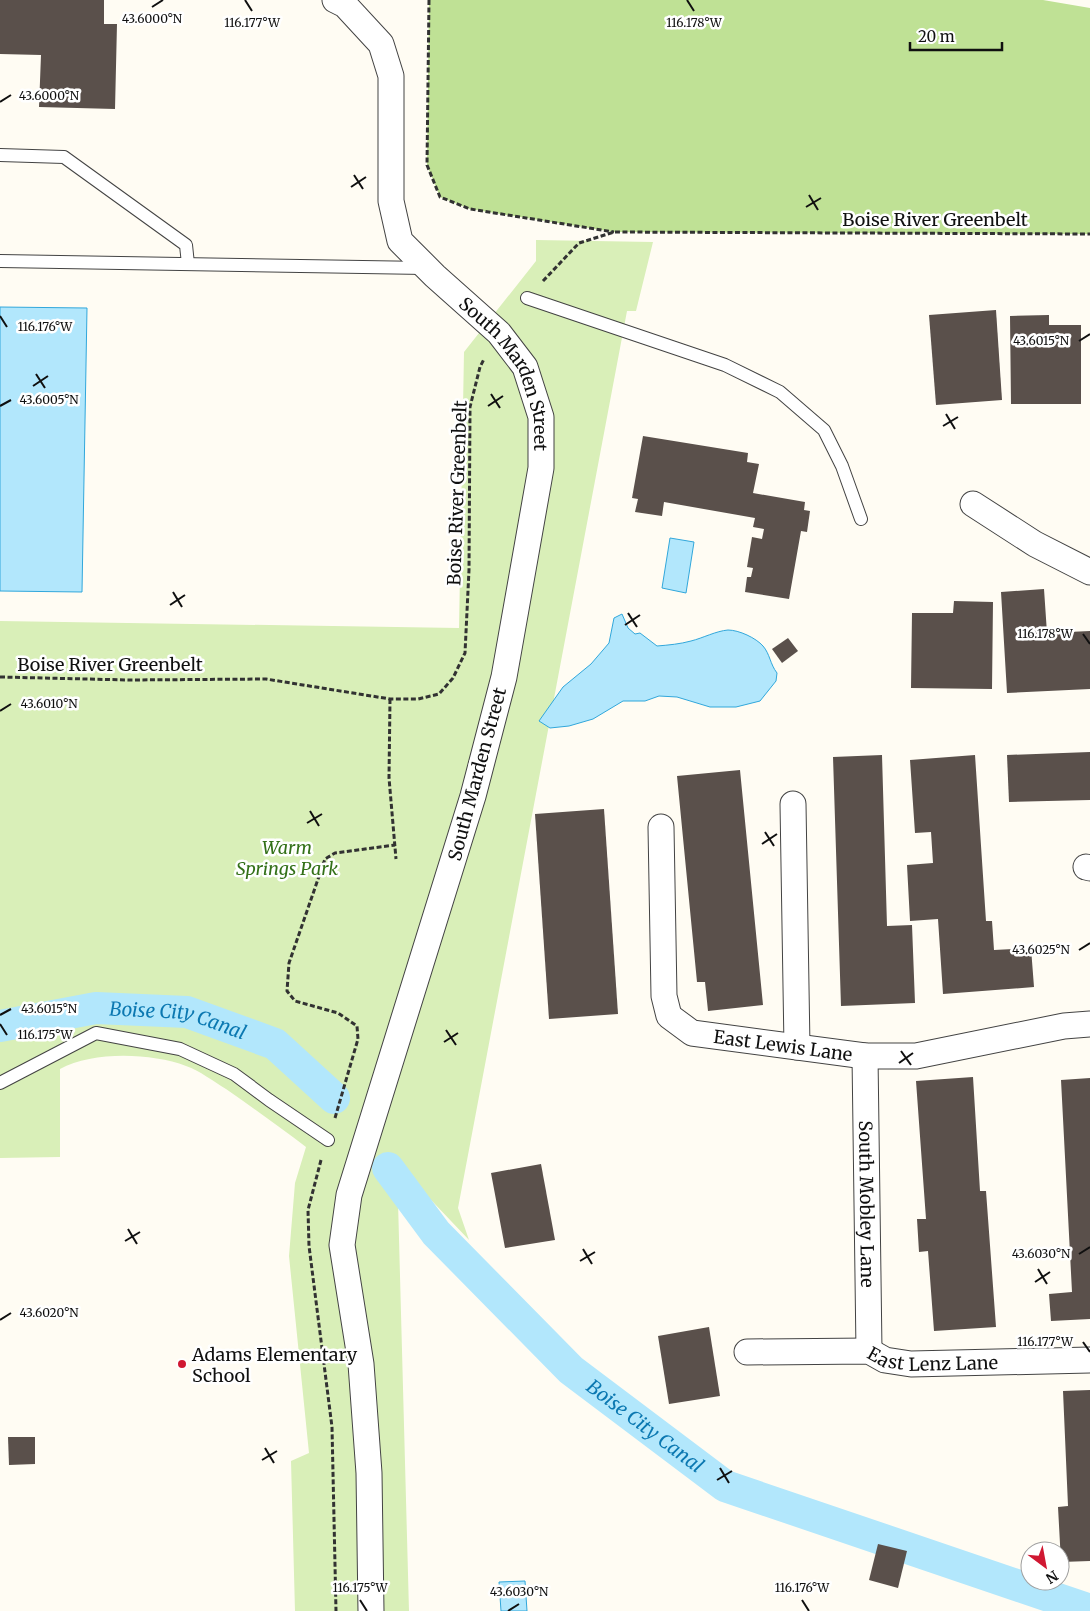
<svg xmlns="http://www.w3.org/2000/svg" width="1090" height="1611" font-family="Merriweather,serif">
<rect width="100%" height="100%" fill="#fffcf3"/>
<path fill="#d9efb8" d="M536,240L653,242L636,311H627L458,1208L469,1240L397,1164L409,1611H295L291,1461L309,1453L289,1256L295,1183L306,1147C280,1127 253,1108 226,1089C213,1081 200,1071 186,1066C151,1053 93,1051 60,1069V1157L0,1158V621L459,628L464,352L536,261Z"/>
<path fill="#bfe195" d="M429,0H1043L1090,8V234L614,232L470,209L440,197L427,165Z"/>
<g fill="#b2e7fc" stroke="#31a7db">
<path d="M0,307L87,308L82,592L0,591Z"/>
<path d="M670,538L694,542L686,593L662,588Z"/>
<path d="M622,614L628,628L635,634L640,633L657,646C669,645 680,644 691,641C703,638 716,631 728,630C739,630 756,638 763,646C770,654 770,664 777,673L776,681L760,701L736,707H710L677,697L659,696L645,701H623L593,719L569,726L550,728L539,721L563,687L591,664L609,643L614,618Z"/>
<path d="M525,1581L527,1611H501L499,1582Z"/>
</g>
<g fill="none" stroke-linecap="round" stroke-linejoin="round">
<g stroke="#b2e7fc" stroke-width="32">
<path id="s1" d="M0,1026L96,1008L187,1012L275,1044L334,1098"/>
<path id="s2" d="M388,1168L436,1233L571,1370L725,1486L1090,1610"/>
</g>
</g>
<g fill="#5a504b">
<path d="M0,0H104V24H117L115,109L39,107L41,55L0,54Z"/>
<path d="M996,310L1002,400L936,405L929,315Z"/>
<path d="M1049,315V325H1081V404H1011L1010,316Z"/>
<path d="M643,436L748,453L747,462L759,464L753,493L805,502L804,510L810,511L807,532L801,531L789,599L745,592L747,577H751L753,568L747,567L752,537L762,539L764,529L753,527L755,518L664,502L662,516L635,512L638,499L632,498Z"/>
<path d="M1044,589L1047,633L1090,631V689L1007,693L1001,592Z"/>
<path d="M954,601L993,602L992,689L911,688L912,613H953Z"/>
<path d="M788,638L798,651L782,663L772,649Z"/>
<path d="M1090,752V800L1009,802L1007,755Z"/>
<path d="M882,755L887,926L912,925L915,1003L841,1006L833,757Z"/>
<path d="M975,755L986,921H992L994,950L1031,948L1034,987L943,994L938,919L910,921L907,865L933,863L931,832L915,833L910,760Z"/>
<path d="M740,770L763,1005L708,1011L705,982H697L677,776Z"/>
<path d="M604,809L618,1014L549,1019L535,814Z"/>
<path d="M973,1077L980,1191H986L996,1327L934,1331L928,1251L919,1252L917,1219H926L916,1081Z"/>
<path d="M1090,1078V1319L1051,1321L1049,1294L1072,1292L1061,1080Z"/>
<path d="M541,1164L555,1240L505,1248L491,1173Z"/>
<path d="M709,1327L720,1396L669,1404L658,1336Z"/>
<path d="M1090,1390V1561L1061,1562L1058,1507L1068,1506L1063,1391Z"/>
<path d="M8,1437H35V1464L9,1465Z"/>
<path d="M878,1544L907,1551L898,1588L869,1580Z"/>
</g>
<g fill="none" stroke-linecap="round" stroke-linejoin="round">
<g stroke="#434343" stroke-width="14">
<g id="service">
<path d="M0,155L64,157L186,245L188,264"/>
<path d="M0,261L425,268"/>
<path d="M527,298L725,365L780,392L824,430L842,466L861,519"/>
<path d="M0,1083L96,1033L180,1049L234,1074L269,1100L328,1140"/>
</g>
</g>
<g stroke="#434343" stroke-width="27">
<g id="minor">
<path id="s3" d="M335,0L345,5L381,44L391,76V201L400,241L435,276L499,333L525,367L541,417V468L504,677L473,796L349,1195L342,1245L361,1364L369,1473L371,1611"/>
<path d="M973,504L1035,544L1090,572"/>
<path d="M793,804L797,1047"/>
<path id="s4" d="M661,827L664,996L669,1016L692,1033L865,1056H916L1064,1026L1090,1024"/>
<path d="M1086,867L1090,868"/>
<path id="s5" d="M865,1056L869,1351"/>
<path id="s6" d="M747,1352L869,1351L885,1360L911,1364L1090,1360"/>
</g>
</g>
<g stroke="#323232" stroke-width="3" stroke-dasharray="5 2.5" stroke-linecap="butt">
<path d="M429,0L427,165L440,197L470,209L614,232"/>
<path d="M543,281L579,243L614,232L1090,234"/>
<path d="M0,677L129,680L266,679L390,699H418L439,694L453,678L465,653L469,570L470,407L480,367L484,359"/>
<path d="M390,699L389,778L396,859"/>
<path d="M335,1118L358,1039L357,1026L338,1013L295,1001L287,991L289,963L325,859L335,853L395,845"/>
<path d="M321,1160L308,1210L309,1246L332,1427L336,1611"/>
</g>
<use href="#service" stroke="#fff" stroke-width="12"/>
<use href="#minor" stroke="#fff" stroke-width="25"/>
</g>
<path fill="none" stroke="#101010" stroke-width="2" d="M245,0L252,11M687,0L694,11M152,7L163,0M0,102L11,95M354,175L363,189M351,187L366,177M809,195L818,210M806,207L821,198M0,316L7,327M1079,341L1090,334M36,374L45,388M33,386L48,376M491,394L500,408M0,406L11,400M488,406L503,396M946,414L955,429M943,426L958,417M173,592L182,607M170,605L185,595M628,613L637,627M625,625L640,615M1083,634L1090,644M0,711L11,704M310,811L319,826M307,823L322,814M765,832L774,846M762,844L777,834M1079,950L1090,943M0,1015L11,1009M0,1024L7,1035M446,1030L456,1045M444,1042L458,1033M901,1051L911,1065M899,1063L913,1053M128,1229L137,1244M125,1241L140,1232M583,1249L592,1264M1079,1254L1090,1247M580,1261L595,1252M1038,1269L1047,1284M1035,1282L1050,1272M0,1320L11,1313M1083,1342L1090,1352M265,1448L274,1463M262,1460L277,1451M720,1468L729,1483M717,1480L732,1471M360,1600L367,1611M802,1600L809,1611M508,1611L519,1604"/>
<circle fill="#d01832" stroke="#fff" stroke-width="2" cx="182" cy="1364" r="5"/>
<g text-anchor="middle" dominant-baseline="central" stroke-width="5" stroke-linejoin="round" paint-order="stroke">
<g font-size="18" fill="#101010" stroke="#fff">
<text x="935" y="219">Boise River Greenbelt</text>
<text stroke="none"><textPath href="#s3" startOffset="439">South Marden Street</textPath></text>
<text transform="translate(457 493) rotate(-88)">Boise River Greenbelt</text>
<text x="110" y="664">Boise River Greenbelt</text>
<text transform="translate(477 774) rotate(-75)">South Marden Street</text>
<text stroke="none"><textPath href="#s4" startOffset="310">East Lewis Lane</textPath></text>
<text stroke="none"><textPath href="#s5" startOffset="148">South Mobley Lane</textPath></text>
<text stroke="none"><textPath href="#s6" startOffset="188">East Lenz Lane</textPath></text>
</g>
<g font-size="18" font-style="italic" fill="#337018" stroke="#fff">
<text x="287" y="847">Warm<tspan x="287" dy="21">Springs Park</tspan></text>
</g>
<g font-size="18" fill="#101010" stroke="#fff" text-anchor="start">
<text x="192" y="1354">Adams Elementary<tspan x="192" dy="21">School</tspan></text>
</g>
<g font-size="19" font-style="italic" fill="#0b78b1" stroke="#fff">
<text stroke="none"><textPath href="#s1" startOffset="181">Boise City Canal</textPath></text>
<text stroke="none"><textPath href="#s2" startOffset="366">Boise City Canal</textPath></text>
</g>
</g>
<g font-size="12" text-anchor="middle" fill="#101010" stroke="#fff" stroke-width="5" stroke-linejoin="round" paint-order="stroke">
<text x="152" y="23">43.6000°N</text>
<text x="252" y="27">116.177°W</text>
<text x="694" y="27">116.178°W</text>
<text x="49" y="100">43.6000°N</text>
<text x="45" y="331">116.176°W</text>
<text x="1041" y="345">43.6015°N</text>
<text x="49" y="404">43.6005°N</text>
<text x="1045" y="638">116.178°W</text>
<text x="49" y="708">43.6010°N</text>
<text x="1041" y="954">43.6025°N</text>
<text x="49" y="1013">43.6015°N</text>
<text x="45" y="1039">116.175°W</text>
<text x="1041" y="1258">43.6030°N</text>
<text x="49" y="1317">43.6020°N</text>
<text x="1045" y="1346">116.177°W</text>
<text x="360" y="1592">116.175°W</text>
<text x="802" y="1592">116.176°W</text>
<text x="519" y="1596">43.6030°N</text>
</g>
<g transform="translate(1045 1566) rotate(148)"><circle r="24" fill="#ffffff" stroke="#9f9f9f"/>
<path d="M0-4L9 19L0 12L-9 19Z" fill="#d01832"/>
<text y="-8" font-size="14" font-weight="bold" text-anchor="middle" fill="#101010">N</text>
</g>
<path d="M910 42v8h92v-8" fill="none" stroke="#101010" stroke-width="2.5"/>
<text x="918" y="42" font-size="15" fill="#101010" stroke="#ffffff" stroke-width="4" paint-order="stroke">20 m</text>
</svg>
